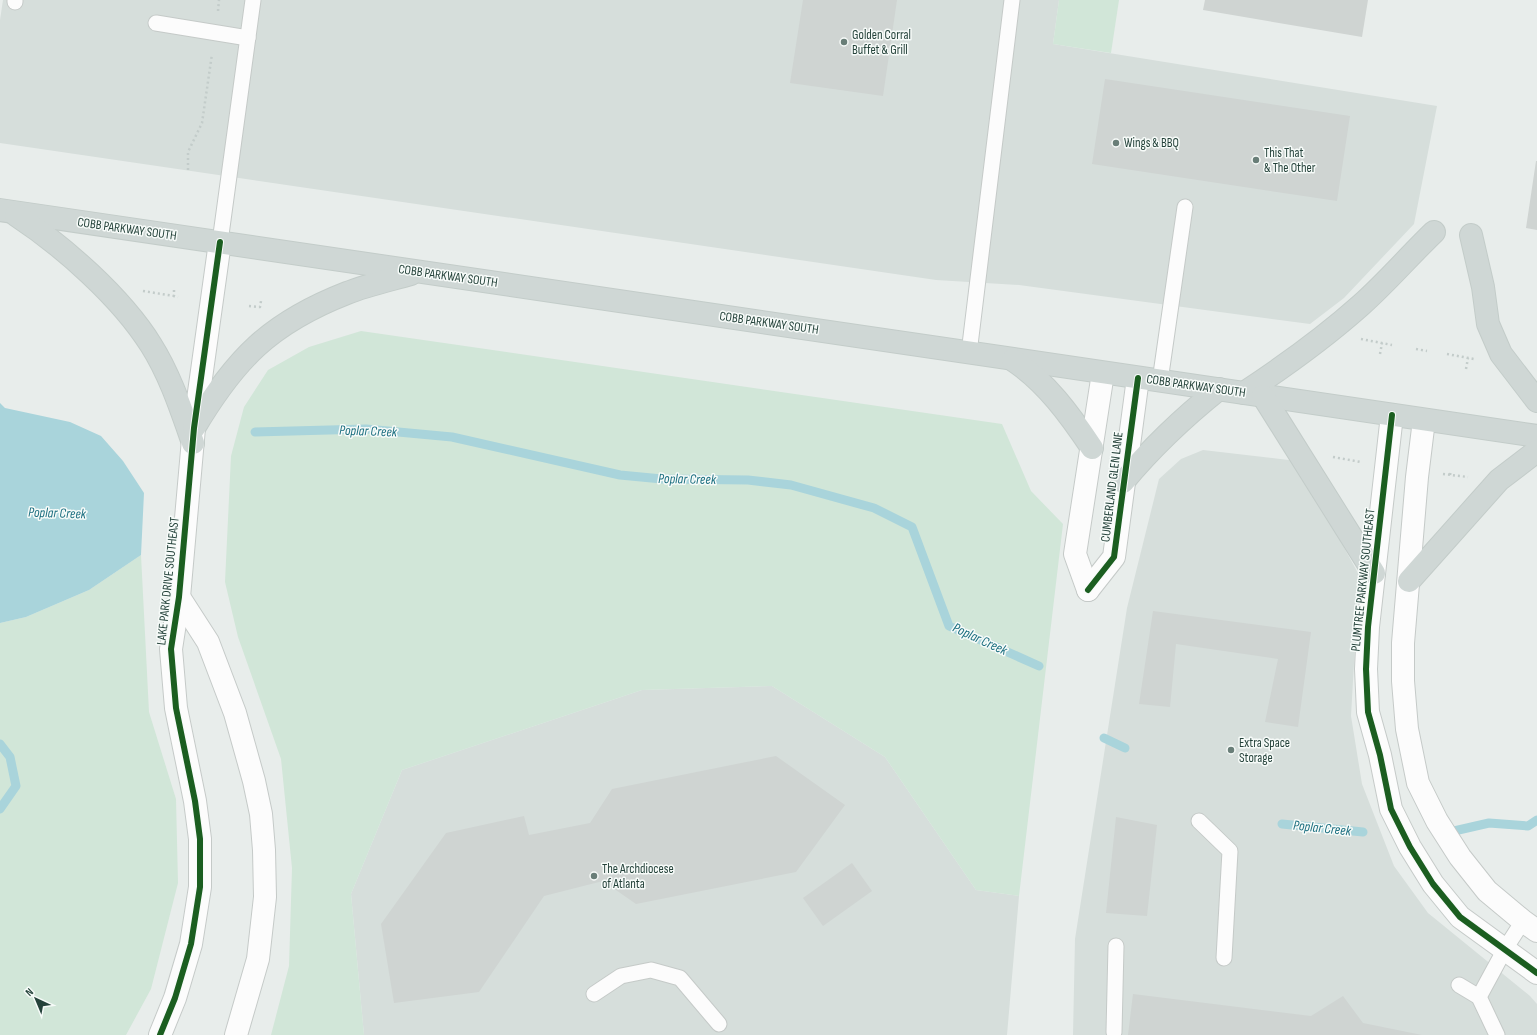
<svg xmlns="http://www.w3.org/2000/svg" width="1537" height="1035" font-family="'Sofia Sans Condensed',sans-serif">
<rect width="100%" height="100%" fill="#e8edeb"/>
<g fill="#d6dedb">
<path d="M3,0H1059L1053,44L1437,106L1414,224L1344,298L1310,324L1019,285L936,280L0,143V20Z"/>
<path d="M1203,450L1297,461L1359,575L1351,716L1362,784L1394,866L1428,913L1530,996L1537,1004V1035H1073L1075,939L1127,608L1159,479L1181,459Z"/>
<path d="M772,686L885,757L976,890L1019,896L1007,1035H364L351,894L402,770L642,690Z"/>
</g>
<g fill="#d1e6d8">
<path d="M1059,0H1119L1111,53L1053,44Z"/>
<path d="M361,331L1002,424L1031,491L1063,524L1019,896L976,890L885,757L772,686L642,690L402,770L351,894L364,1035H271L289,966L292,868L281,759L238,637L225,582L231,456L244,407L268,370L309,347Z"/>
<path d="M141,555L149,712L176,799L178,883L151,989L126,1035H0V623L26,617L89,590Z"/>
</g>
<path fill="#a9d4db" d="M0,403L5,408L70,422L101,436L123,461L144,493L141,555L89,590L26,617L0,623Z"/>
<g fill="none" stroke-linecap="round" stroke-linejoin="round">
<g stroke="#a9d4db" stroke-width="9">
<path d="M255,432L366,429L452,437L620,475L662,479L748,480L791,485L874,508L912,527L949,626L1039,666"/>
<path d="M1104,738L1125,748"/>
<path d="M0,744L10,757L16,786L0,809"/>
<path d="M1282,824L1363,832"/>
<path d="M1454,831L1489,823L1528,826L1537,820"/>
</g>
</g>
<g fill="#cfd4d2">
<path d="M803,0H897L883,96L790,83Z"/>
<path d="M1205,0H1368L1362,37L1203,10Z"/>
<path d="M1105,79L1350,116L1337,201L1092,164Z"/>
<path d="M1536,161H1537V230L1526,228Z"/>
<path d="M1153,611L1311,632L1298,727L1265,722L1278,659L1176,644L1170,707L1139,704Z"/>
<path d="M776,756L845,805L796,872L636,904L603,881L544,896L479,992L394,1003L381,924L446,833L524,816L529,835L590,823L612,789Z"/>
<path d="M1116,817L1157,825L1147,916L1106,913Z"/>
<path d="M852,863L872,891L823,926L803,898Z"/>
<path d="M1133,994L1311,1016L1343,996L1363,1023L1422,1035H1128Z"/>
</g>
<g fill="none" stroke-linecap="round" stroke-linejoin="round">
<g stroke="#c5cac8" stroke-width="17">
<g id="service">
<path d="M15,2V0"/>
<path d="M156,23L248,38"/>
<path d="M220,242L253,0"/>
<path d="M969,353L1012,0"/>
<path d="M1160,381L1185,207"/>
<path d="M1199,821L1230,851L1224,958"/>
<path d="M1459,985L1479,997L1497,1035"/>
<path d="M594,994L621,976L651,970L680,978L719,1024"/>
<path d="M1479,997L1505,949L1523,921"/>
<path d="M1114,1032L1116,946"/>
</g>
</g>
<g stroke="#c5cac8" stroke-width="24">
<g id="minor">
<path d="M1392,415L1368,627L1366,669L1368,712L1380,755L1391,809L1410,847L1433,884L1460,917L1537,973"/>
<path d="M1424,420L1417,477L1403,643V681L1407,729L1418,783L1437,821L1460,857L1487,891L1523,921L1537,931"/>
<path d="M1088,590L1114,557L1138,378"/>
<path d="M1088,590L1075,554L1103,373"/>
</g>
</g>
<g stroke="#c5cac8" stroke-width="24">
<g id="tertiary">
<path d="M179,597L208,642L235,713L254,781L261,814L264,850L265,897L258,959L236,1035"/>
<path d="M160,1035L175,998L191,944L200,887V839L195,801L176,708L171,649L179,597L194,428L220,242"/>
</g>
</g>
<g stroke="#c3ccc9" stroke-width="24">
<g id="primary">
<path d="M0,210L1537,436"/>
<path d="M16,215C63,246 121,297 151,345C170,375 181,409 193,443"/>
<path d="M1471,235L1483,287L1488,324L1501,354L1537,401"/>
<path d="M1013,360C1046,382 1070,415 1092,448"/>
<path d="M1244,393C1285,366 1324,338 1361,305C1386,283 1409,256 1434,232"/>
<path d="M1263,396L1374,573"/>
<path d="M194,428C235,359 270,323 347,293C367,285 390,280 411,274"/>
<path d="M1123,482C1152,447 1184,417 1219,389"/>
<path d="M1409,581L1499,480L1537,451"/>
</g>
</g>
<g stroke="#c3ccca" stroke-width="2.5" stroke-dasharray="2 3" stroke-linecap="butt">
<path d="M218,11L219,0"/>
<path d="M188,170V152L202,123L212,54"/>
<path d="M174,290V296L178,297"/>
<path d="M143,291L174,296"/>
<path d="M249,306L260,307L261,301"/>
<path d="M1361,339L1392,345"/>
<path d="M1416,349L1427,351"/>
<path d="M1380,354L1382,343"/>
<path d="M1447,354L1474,359"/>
<path d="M1466,369L1468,358"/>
<path d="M1333,457L1361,462"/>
<path d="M1443,474L1468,477"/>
<path d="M1450,475L1451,471"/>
</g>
<use href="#service" stroke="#fcfcfc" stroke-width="15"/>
<use href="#minor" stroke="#fcfcfc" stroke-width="22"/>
<use href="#tertiary" stroke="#fcfcfc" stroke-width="22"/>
<use href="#primary" stroke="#cfd7d5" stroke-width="22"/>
<g stroke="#f7fbf9" stroke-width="8">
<g id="cycleway">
<path d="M1392,415L1368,627L1366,669L1368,712L1380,755L1391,809L1410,847L1433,884L1460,917L1537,973"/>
<path d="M1088,590L1114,557L1138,378"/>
<path d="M160,1035L175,998L191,944L200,887V839L195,801L176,708L171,649L179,597L194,428L220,242"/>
</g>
</g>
<use href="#cycleway" stroke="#1b5e20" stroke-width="6"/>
</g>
<g fill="#697e78" stroke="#f7fbf9" stroke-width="1.5">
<circle cx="844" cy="42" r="4"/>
<circle cx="1116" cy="143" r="4"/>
<circle cx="1256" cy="160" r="4"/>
<circle cx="1231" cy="750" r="4"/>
<circle cx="594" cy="876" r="4"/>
</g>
<g text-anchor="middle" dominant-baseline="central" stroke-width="3" stroke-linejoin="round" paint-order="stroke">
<g font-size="13" fill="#24423a" stroke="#f7fbf9" text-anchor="start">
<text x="852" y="35">Golden Corral<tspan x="852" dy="15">Buffet &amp; Grill</tspan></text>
<text x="1124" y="143">Wings &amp; BBQ</text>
<text x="1264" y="153">This That<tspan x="1264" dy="15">&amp; The Other</tspan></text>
<text x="1239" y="743">Extra Space<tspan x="1239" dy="15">Storage</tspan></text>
<text x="602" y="869">The Archdiocese<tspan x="602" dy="15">of Atlanta</tspan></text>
</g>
<g font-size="13" fill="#24423a" stroke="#f7fbf9">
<text transform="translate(127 229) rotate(8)">COBB PARKWAY SOUTH</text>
<text transform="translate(448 276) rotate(8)">COBB PARKWAY SOUTH</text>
<text transform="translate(769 323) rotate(8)">COBB PARKWAY SOUTH</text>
<text transform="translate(1196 386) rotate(8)">COBB PARKWAY SOUTH</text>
<text transform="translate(1112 487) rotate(-83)">CUMBERLAND GLEN LANE</text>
<text transform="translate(1363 580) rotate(-84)">PLUMTREE PARKWAY SOUTHEAST</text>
<text transform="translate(168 581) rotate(-84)">LAKE PARK DRIVE SOUTHEAST</text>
</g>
<g font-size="14" font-style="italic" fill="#1c6f80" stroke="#f7fbf9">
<text transform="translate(368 431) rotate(2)">Poplar Creek</text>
<text transform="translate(687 479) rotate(1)">Poplar Creek</text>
<text transform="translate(57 513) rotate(2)">Poplar Creek</text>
<text transform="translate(980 639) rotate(25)">Poplar Creek</text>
<text transform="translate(1322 828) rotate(6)">Poplar Creek</text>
</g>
</g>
<g transform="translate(36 999) rotate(316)" stroke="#f7fbf9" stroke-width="3" paint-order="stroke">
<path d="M0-3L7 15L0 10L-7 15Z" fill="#24423a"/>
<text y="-6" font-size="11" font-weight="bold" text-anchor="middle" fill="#24423a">N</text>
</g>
</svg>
